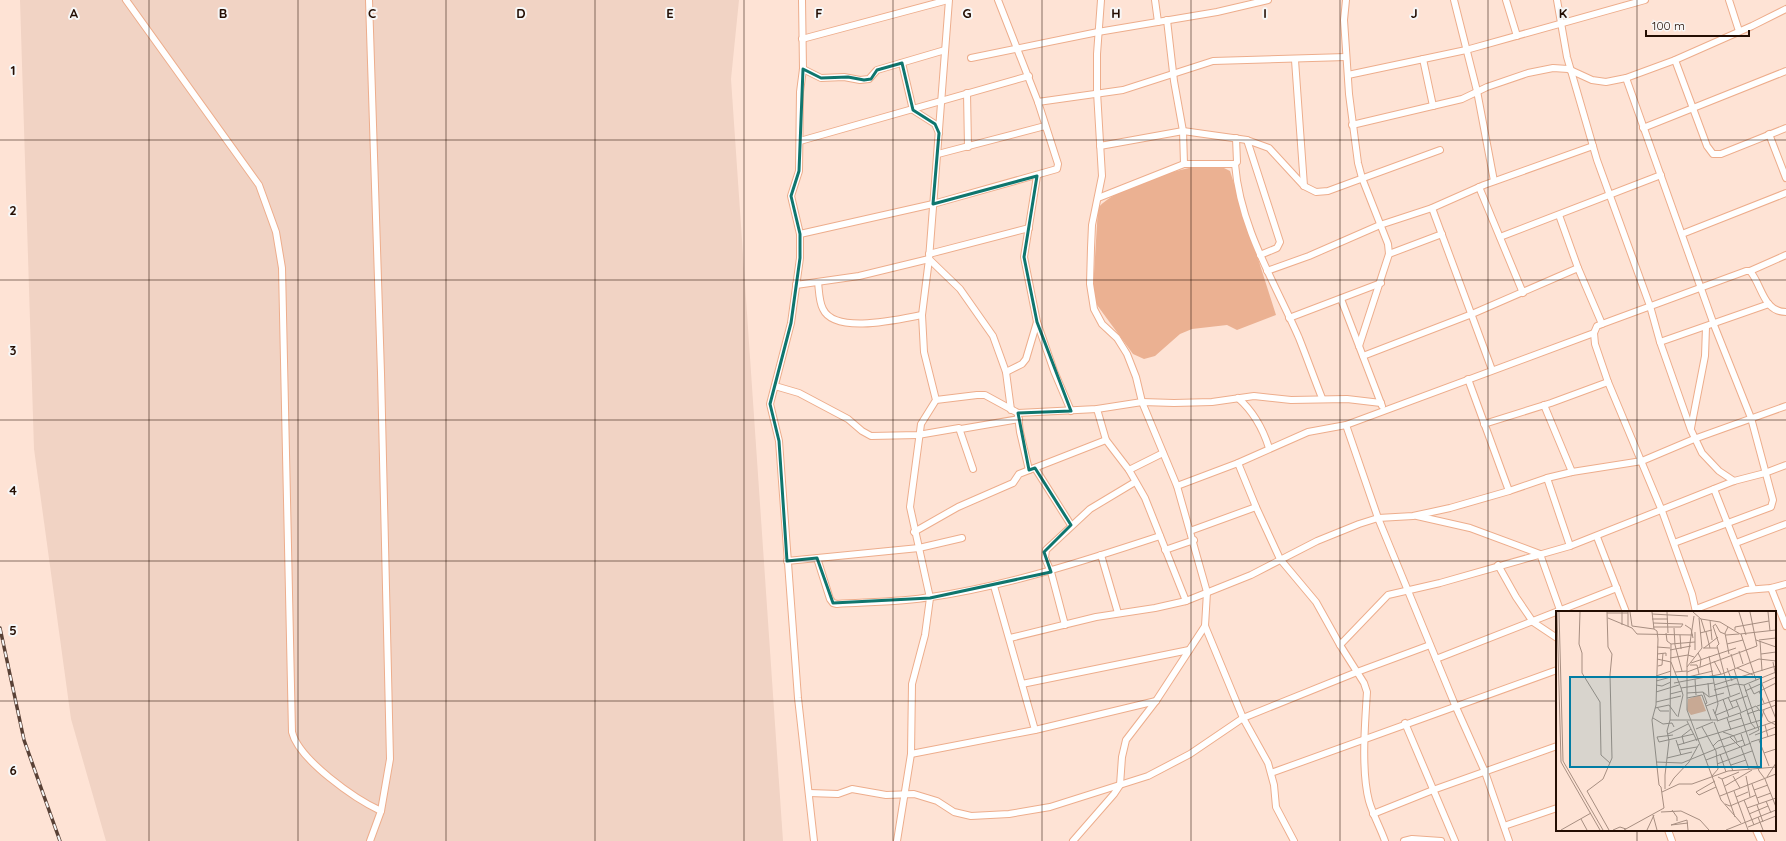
<svg xmlns="http://www.w3.org/2000/svg" width="1786" height="841" font-family="Quicksand,sans-serif">
<rect width="100%" height="100%" fill="#fee3d5"/>
<path fill="#f1d3c4" d="M20,0H739L731,79L783,841H106L71,719L34,449Z"/>
<path fill="#ebb192" d="M1204,165L1222,167L1230,171L1276,315L1237,330L1227,325L1192,329L1180,334L1155,356L1144,359L1133,354L1097,305L1093,290L1098,208C1116,187 1177,169 1204,165Z"/>
<g fill="none" stroke-linecap="round" stroke-linejoin="round">
<g stroke="#edad8c" stroke-width="8">
<g id="minor">
<path d="M126,0L259,185L276,232L282,268L292,732C299,760 355,799 381,811"/>
<path d="M369,0L381,373L390,759L381,811L370,841"/>
<path d="M802,0L803,69L800,92L799,171L791,196L800,234V258L791,323L770,404L779,441L798,698L814,841"/>
<path d="M1101,0L1097,54V92L1102,176L1092,225L1091,248L1090,284L1094,309L1102,324L1117,338L1127,354L1136,377L1142,402L1177,486L1207,592L1205,626L1243,718L1268,763L1274,785L1276,807L1294,841"/>
<path d="M1155,0L1158,22"/>
<path d="M1346,0L1344,20L1349,94L1358,163L1362,178L1388,244L1389,254L1359,346"/>
<path d="M1454,0L1477,91L1494,181"/>
<path d="M1506,0L1517,36"/>
<path d="M1557,0L1567,57L1597,160L1650,306L1660,342L1691,430L1702,453L1719,471L1734,481"/>
<path d="M1729,0L1739,31"/>
<path d="M1167,20L1174,81L1183,131L1184,164"/>
<path d="M802,39L948,0"/>
<path d="M971,58L1098,32L1217,12L1268,0"/>
<path d="M1423,59L1433,106"/>
<path d="M1295,60L1304,186"/>
<path d="M1675,60L1707,146L1713,154H1721L1786,128"/>
<path d="M902,63L913,110L935,124L939,133"/>
<path d="M803,69L821,78L844,77L860,80L869,79L877,70L945,50"/>
<path d="M1348,75L1466,50L1645,0"/>
<path d="M1626,78L1714,325L1751,418L1773,500L1771,507L1674,543"/>
<path d="M967,93L968,147"/>
<path d="M1038,102L1123,90L1213,61L1346,57"/>
<path d="M1352,125L1462,99L1487,87L1528,73L1553,68L1568,69L1592,80L1606,82L1626,78L1675,60L1752,26L1786,9"/>
<path d="M1643,128L1786,71"/>
<path d="M1769,134L1786,178"/>
<path d="M1247,140L1280,242L1277,248L1260,255"/>
<path d="M800,141L1029,76"/>
<path d="M1100,146L1183,131L1247,140L1269,148L1304,186L1316,192L1328,191L1347,184L1440,150"/>
<path d="M938,154L1045,126"/>
<path d="M1235,164L1237,162L1236,138"/>
<path d="M1479,187L1523,293"/>
<path d="M1098,198L1184,164H1235C1240,227 1274,281 1299,338C1307,358 1314,378 1322,398"/>
<path d="M1432,208L1492,370"/>
<path d="M1559,215L1578,268L1602,324"/>
<path d="M800,234L933,204L1057,169L1058,164L1038,102L998,0"/>
<path d="M1682,234L1786,193"/>
<path d="M1500,237L1661,175"/>
<path d="M929,254L1029,228"/>
<path d="M1389,254L1442,234"/>
<path d="M1267,271L1309,256L1380,225L1432,208L1484,185L1593,146"/>
<path d="M1750,271L1786,255"/>
<path d="M818,282C819,290 819,302 823,309C835,335 900,319 922,315"/>
<path d="M796,285L859,276L929,259L960,289L993,336L1006,372L1011,410"/>
<path d="M1341,299L1382,406"/>
<path d="M1289,318L1381,283"/>
<path d="M1037,322L1054,371L1071,411"/>
<path d="M1660,342L1769,304"/>
<path d="M1363,356L1472,314L1578,268"/>
<path d="M1006,372L1022,364L1026,359L1037,322L1024,257L1037,176"/>
<path d="M1468,379L1509,491"/>
<path d="M775,386L799,393L848,419L862,431L871,436L918,435L959,428L973,469"/>
<path d="M1238,398C1254,412 1263,429 1269,448"/>
<path d="M936,400L977,395H985L1018,413L1097,409L1142,402L1174,403L1212,402L1254,396L1291,400L1347,399L1381,403"/>
<path d="M1544,405L1572,472"/>
<path d="M1097,409L1106,440L1129,470L1145,498L1186,601"/>
<path d="M1018,416L1020,432L1029,470"/>
<path d="M1484,424L1551,403L1608,382"/>
<path d="M1346,425L1378,518L1455,705L1485,772L1509,841"/>
<path d="M1691,428L1705,356L1706,327"/>
<path d="M961,429L1019,419"/>
<path d="M1238,463L1256,507L1280,559L1316,602L1340,645L1364,683L1367,692C1365,723 1361,771 1369,801C1373,815 1380,827 1385,841"/>
<path d="M1035,468L1071,525"/>
<path d="M1129,470L1163,453"/>
<path d="M1547,478L1570,546"/>
<path d="M1177,486L1238,463L1308,432L1346,425L1594,333"/>
<path d="M1714,489L1753,588"/>
<path d="M1417,516L1470,528L1540,554L1560,610"/>
<path d="M1190,531L1256,507"/>
<path d="M914,532L958,507L1013,483L1019,474L1106,440"/>
<path d="M1597,537L1626,612"/>
<path d="M1736,543L1786,524"/>
<path d="M1165,550L1194,540"/>
<path d="M1101,555L1118,613"/>
<path d="M817,558L830,599L833,603L837,604C868,602 900,602 931,597C1010,585 1084,561 1160,536"/>
<path d="M787,561L919,548L962,538"/>
<path d="M1498,565L1516,597L1533,622L1557,638"/>
<path d="M994,586L1035,730"/>
<path d="M1771,588L1786,626"/>
<path d="M1696,609L1746,590L1771,588L1786,584"/>
<path d="M1696,612L1692,594L1662,511L1608,382L1595,344L1594,333L1597,326L1602,324L1746,271H1750C1762,285 1763,312 1786,312"/>
<path d="M1065,625L1051,572L1045,558L1046,550L1090,509L1135,482"/>
<path d="M1010,638L1096,617L1155,608L1186,601L1251,575L1317,541L1359,524L1378,518L1413,516L1450,508L1509,491L1547,478L1572,472L1642,461L1694,439L1786,406"/>
<path d="M1340,645L1388,595L1440,583L1570,546L1734,481L1765,473L1786,465"/>
<path d="M1436,659L1617,588"/>
<path d="M1022,684L1189,650"/>
<path d="M1405,723L1455,841"/>
<path d="M911,754L1035,730L1156,701"/>
<path d="M1271,773L1557,670"/>
<path d="M809,793L838,794L852,789L886,795L914,794L937,801L954,812L971,816L1009,814L1050,807L1148,776L1190,754L1243,718L1357,672L1430,645"/>
<path d="M1373,814L1433,790L1557,746"/>
<path d="M1504,826L1557,808"/>
<path d="M1668,830L1672,841"/>
<path d="M1756,830L1761,841"/>
<path d="M897,841L911,754L912,684L925,635L930,598L910,507L921,424L936,400L924,352L922,315L929,259L949,0"/>
<path d="M1073,841L1114,794L1120,785L1122,757L1126,740L1156,701L1205,626"/>
<path d="M1404,841L1412,839L1441,841"/>
</g>
</g>
<use href="#minor" stroke="#fff" stroke-width="6"/>
<g stroke="#594136" stroke-width="3.5">
<path id="rail" d="M0,628L24,740L60,841"/>
</g>
<use href="#rail" stroke="#f7f7f7" stroke-width="2" stroke-dasharray="6" stroke-linecap="butt"/>
</g>
<path fill="none" stroke="#0f766e" stroke-width="3" stroke-linejoin="round" d="M902,63L913,110L935,124L939,133L933,204L1037,176L1024,257L1037,322L1071,411L1018,413L1029,470L1035,468L1071,525L1044,552L1051,572L930,598L833,603L817,558L787,561L779,441L770,404L791,323L800,258V234L791,196L799,171L803,69L821,78L848,77L864,80L871,79L877,70Z"/>
<path fill="none" stroke="#240e03" stroke-width="1" stroke-opacity="0.55" d="M149,0V841M298,0V841M446,0V841M595,0V841M744,0V841M893,0V841M1042,0V841M1191,0V841M1340,0V841M1488,0V841M1637,0V612M0,140H1786M0,280H1786M0,420H1786M0,561H1786M0,701H1557M1775,701H1786M1637,830V841"/>
<g transform="translate(1556 611)">
<rect width="220" height="220" fill="#fee3d5"/>
<path d="M144,84L150,100L135,104L131,99L132,88Z" fill="#ebb192"/>
<path fill="none" stroke="#a78e81" stroke-width="1" d="M1,1L5,151L44,219M3,1L7,150L47,219M24,1L23,33L26,42V62L44,91L45,144L54,152M51,1L52,36L56,43L54,64L56,147L47,168L31,180L53,219M72,1V15M74,1L76,15L98,18M111,1L112,22M137,1L145,8L164,11L184,23L220,19M183,1L190,24M212,1L214,20M51,2H72M96,3L132,5M138,5L131,52V99L165,189L185,212M52,7L76,17L81,23L137,24M143,7L146,37M96,8H112M145,8L149,21M154,9L156,29M97,12L127,13L125,16H97M160,13L157,15L163,33L161,35L174,85M66,14V1M129,14L135,18L137,27M160,14L164,21L169,23M172,16L169,22L173,43M118,17L119,34L126,60M179,19V16L213,10M150,21L154,37M110,22L111,30L115,33M144,22L156,19M185,23L200,69M124,24L125,38M170,24L183,23M200,29L220,36M203,29L220,27M204,30L206,60M115,33L139,31M171,33L187,29M101,36L114,37M147,37H161M148,37L162,26M114,39L135,35M139,39V21M183,40L187,53M142,42L145,48L144,56M101,43L110,42V45M175,43L179,57M205,43L220,41M153,45L162,93L159,103M114,47L132,44L138,46M101,48L115,51L125,77L127,84L122,106M158,50L165,63M217,51L220,66M135,52L180,37M134,54H141L143,63M102,55L106,54L107,42M131,56L146,37M171,57L176,70M181,57L197,64M178,58L195,112L199,117M119,61L131,60M131,61L201,35L194,1M100,65L115,60M132,66L157,60M139,68L140,84M100,70L115,66M118,72L166,63L203,48L220,50M152,72L153,85M193,73L198,83L220,72M206,73L220,108M100,74L106,75L115,71M158,74L220,55M188,74L203,119L193,124M125,77L158,72M158,79L180,73L188,74L220,61M189,80L220,66M203,80L208,92M100,81L123,74M147,81L151,92L149,93M131,82L147,81L153,86M114,83L126,80M153,86L168,82M172,86L177,97M131,87L146,84L155,109M167,88L173,106M180,89L185,101M100,91L125,85M174,91L191,85M220,94L204,100L200,95L184,102L203,160L209,168L220,196M150,95L184,82M201,95L220,89M101,96L104,100H113M99,97L113,94L121,105M157,98L162,110M207,100L212,110L220,114M191,103L203,99M160,104L182,95M97,107L107,113L116,112L118,116M171,107L175,119M114,109H161M131,110L141,130M161,110L184,102M158,111L177,160M173,111L186,107M209,114L212,126M146,116L160,140L162,158L156,165M140,118L157,111M167,121L178,125L181,131M112,123L132,113M185,123L189,135M199,124L220,116M101,126L103,131L138,123M101,126L117,124M174,126L184,136M120,129L125,144M203,129L213,155M195,131L220,123M128,133L126,125L135,118M122,134L205,109L208,99M157,135L162,130L220,110M167,136L187,129M185,136L193,158M123,139L141,136M208,142L220,138M164,143L170,161M111,147L136,141M150,149L195,132M100,151L126,152L167,135M161,153L196,140M175,154L190,149M177,165L184,177M190,165L194,186M162,166L166,168L179,206M211,166L220,152M166,168L183,161M159,170L140,181L143,184L160,176M196,173L203,193M113,175L118,167L133,151L143,133M169,175L196,159M109,178V164L113,130L111,120L114,109L115,33M198,179L212,174M178,180L192,219M106,181L123,173H136L172,160L220,156M164,185L220,163M180,186L192,181M201,187L215,182M188,189L198,214M210,190L215,202M169,193L174,195L200,184M201,194L207,211M191,197L220,187M116,199L121,206V210M105,201L125,200L144,209L153,219M193,203L212,195M97,204L101,219M202,206L207,219M25,208L31,219M115,214L131,209L132,219M115,214L132,212M192,216L220,205M5,219L35,202M57,219L64,216L70,218M68,219L108,197L105,176L103,174L96,109L100,94L102,28L101,20L98,18L96,1M91,219L98,204M170,219L220,199"/>
<path fill="#027da4" fill-opacity="0.15" stroke="#027da4" stroke-width="2" d="M14,66H205V156H14Z"/>
<rect width="220" height="220" fill="none" stroke="#240e03" stroke-width="2"/>
</g>
<g font-size="13" text-anchor="middle" font-weight="bold" fill="#240e03" stroke="#f7f7f7" stroke-width="4" stroke-linejoin="round" paint-order="stroke">
<text x="74" y="18">A</text>
<text x="223" y="18">B</text>
<text x="372" y="18">C</text>
<text x="521" y="18">D</text>
<text x="670" y="18">E</text>
<text x="819" y="18">F</text>
<text x="967" y="18">G</text>
<text x="1116" y="18">H</text>
<text x="1265" y="18">I</text>
<text x="1414" y="18">J</text>
<text x="1563" y="18">K</text>
<text x="13" y="75">1</text>
<text x="13" y="215">2</text>
<text x="13" y="355">3</text>
<text x="13" y="495">4</text>
<text x="13" y="635">5</text>
<text x="13" y="775">6</text>
</g>
<path d="M1646 30v6h103v-6" fill="none" stroke="#240e03" stroke-width="2"/>
<text x="1652" y="30" font-size="12" fill="#240e03" stroke="#f7f7f7" stroke-width="3" paint-order="stroke">100 m</text>
</svg>
